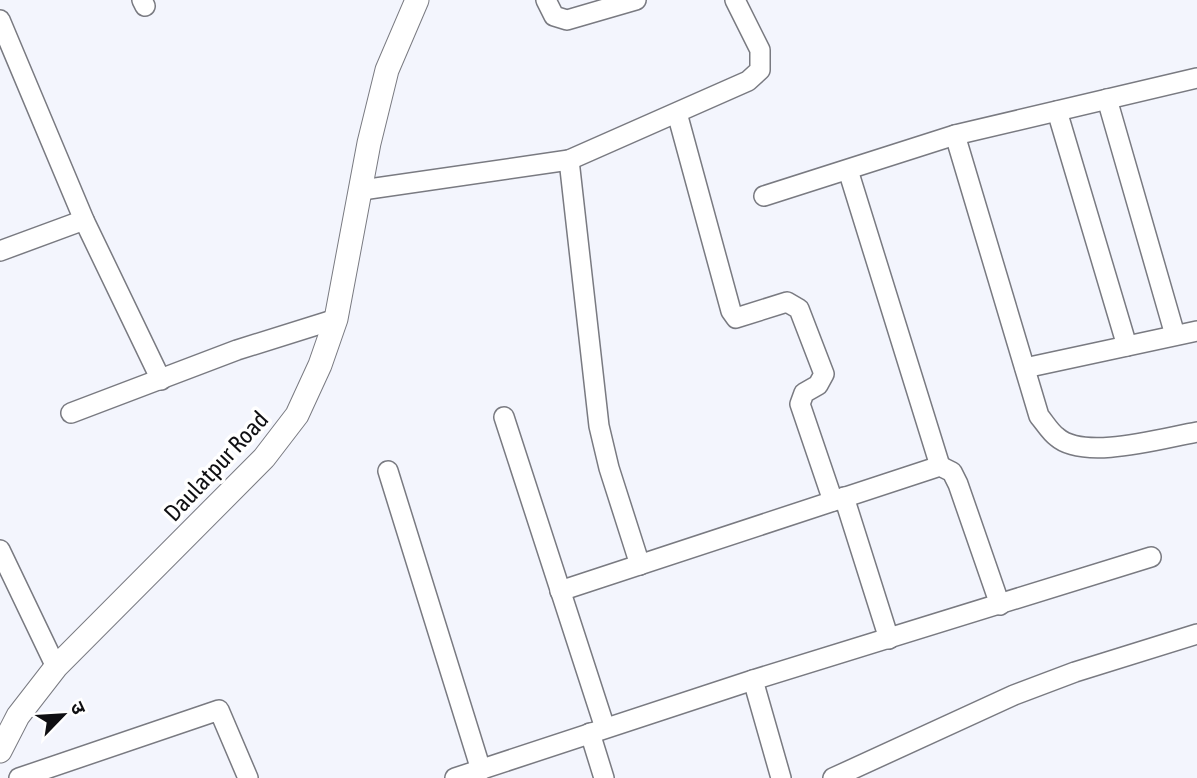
<svg xmlns="http://www.w3.org/2000/svg" width="1197" height="778" font-family="'Asap Condensed','Noto Sans Devanagari',sans-serif">
<rect width="100%" height="100%" fill="#f3f5fd"/>
<g fill="none" stroke-linecap="round" stroke-linejoin="round">
<g stroke="#797a81" stroke-width="22">
<g id="minor">
<path d="M142,0L145,6"/>
<path d="M546,0L554,16L567,20L636,0"/>
<path d="M0,20L84,220L161,380"/>
<path d="M1107,99L1175,335"/>
<path d="M1057,111L1127,346"/>
<path d="M677,113L731,311L736,318L787,302L799,309L824,374L818,385L804,393L800,404L833,501"/>
<path d="M955,135L1039,416C1045,423 1050,432 1057,437C1084,461 1163,438 1197,432"/>
<path d="M569,160L599,426L609,468L640,565"/>
<path d="M848,170L940,466"/>
<path d="M362,190L569,160L748,81L760,70V50L735,0"/>
<path d="M764,196L955,135L1197,78"/>
<path d="M0,251L84,220"/>
<path d="M1025,368L1197,331"/>
<path d="M71,413L237,350L336,319"/>
<path d="M504,417L605,728"/>
<path d="M388,471L481,770"/>
<path d="M844,497L889,639"/>
<path d="M0,550L56,667"/>
<path d="M560,591L940,466L952,472L958,484L1000,605"/>
<path d="M753,680L781,778"/>
<path d="M590,733L604,778"/>
<path d="M19,778L219,710L248,778"/>
<path d="M455,778L753,680L1151,557"/>
<path d="M833,778L1014,695L1075,672L1197,634"/>
</g>
</g>
<g stroke="#797a81" stroke-width="25">
<path id="tertiary" d="M0,751L18,716L56,667L264,458L297,415L320,365L336,319L369,143L387,70L417,0"/>
</g>
<use href="#minor" stroke="#fff" stroke-width="19"/>
<use href="#tertiary" stroke="#fff" stroke-width="23"/>
</g>
<g text-anchor="middle" dominant-baseline="central" stroke-width="7" stroke-linejoin="round" paint-order="stroke">
<g font-size="24" fill="#0f0f12" stroke="#fff">
<text transform="translate(216 466) rotate(-47)">Daulatpur Road</text>
</g>
</g>
<g transform="translate(63 715) rotate(65)" stroke="#ffffff" stroke-width="5" paint-order="stroke">
<path d="M0-5L12 26L0 18L-12 26Z" fill="#0f0f12"/>
<text y="-10" font-size="19" font-weight="bold" text-anchor="middle" fill="#0f0f12">उ</text>
</g>
</svg>
